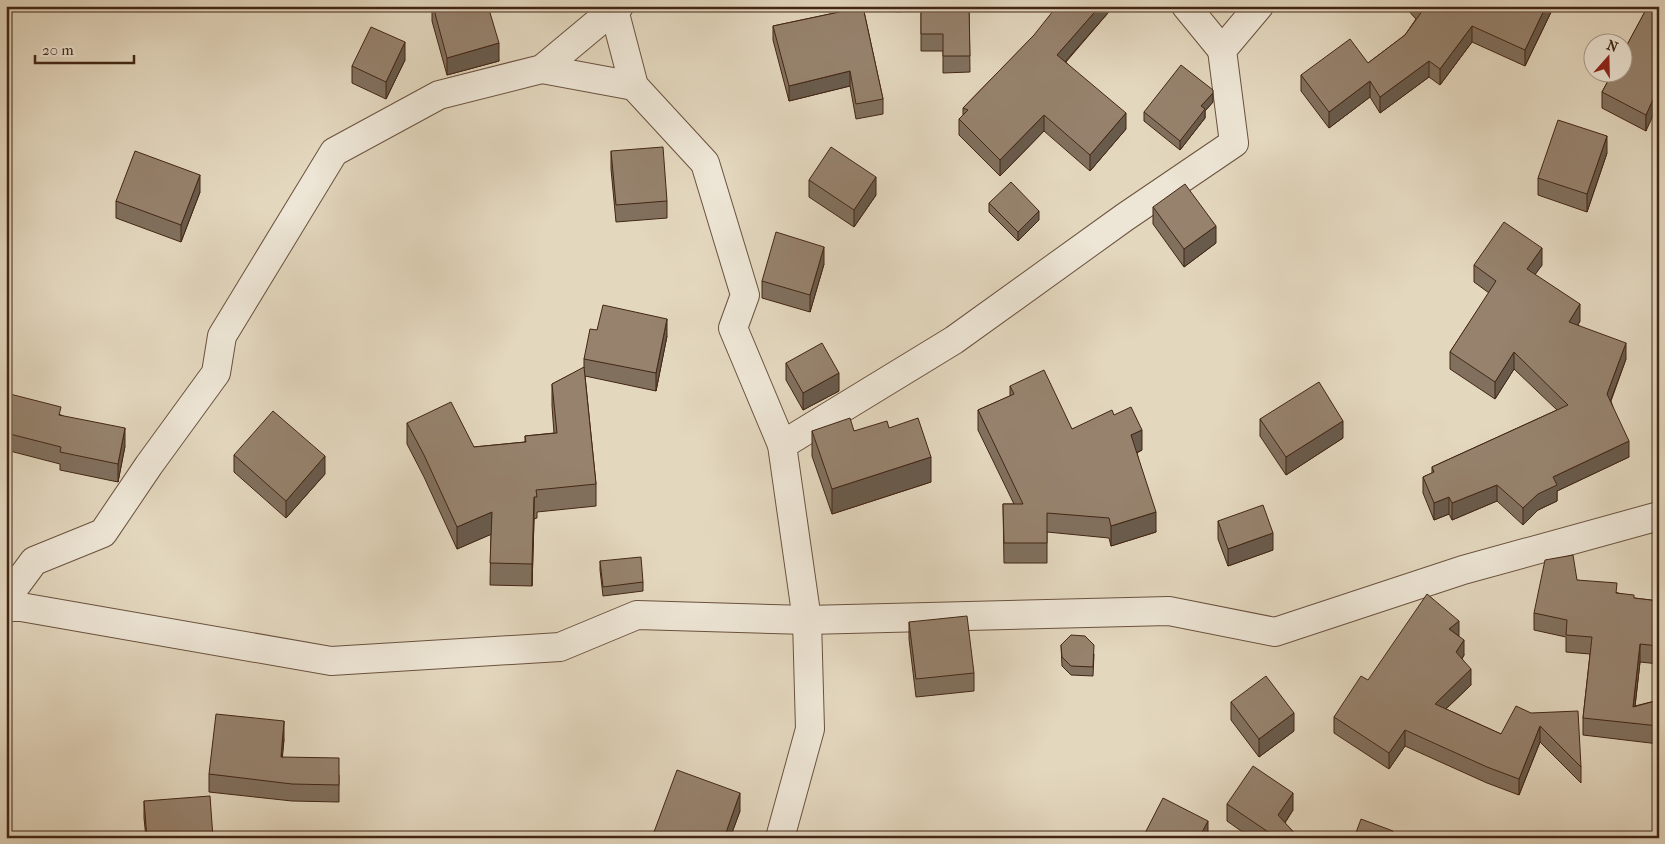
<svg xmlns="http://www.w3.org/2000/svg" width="1665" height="844" font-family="'IM FELL French Canon',serif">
<rect width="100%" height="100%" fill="#e3d7be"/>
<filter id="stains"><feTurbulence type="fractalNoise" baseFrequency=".004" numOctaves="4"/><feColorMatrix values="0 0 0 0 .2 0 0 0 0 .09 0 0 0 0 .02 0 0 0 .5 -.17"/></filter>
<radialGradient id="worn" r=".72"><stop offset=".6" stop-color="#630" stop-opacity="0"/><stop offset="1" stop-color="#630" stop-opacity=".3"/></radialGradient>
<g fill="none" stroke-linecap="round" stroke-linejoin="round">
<g stroke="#6b523f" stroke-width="30">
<g id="minor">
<path d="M613,6L634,86L705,163L745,295L733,328L782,445L807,620L810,729L780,838"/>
<path d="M1186,6L1222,50"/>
<path d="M542,69L634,86"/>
<path d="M782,445L954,340L1125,217L1234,143L1222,50L1259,6"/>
<path d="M6,599L34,561L103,533L149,465L216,373L222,336L334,152L439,95L542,69L614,9L619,6"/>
<path d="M6,607H21L331,661L560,647L637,615L807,620L1169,611L1275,632L1463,570L1659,516"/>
</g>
</g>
<use href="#minor" stroke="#ede5d5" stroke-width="28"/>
</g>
<g fill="#81705e" stroke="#432615">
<rect x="6" y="6" width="4" height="93"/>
<path d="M432,6H488L499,61L447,75L432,21Z"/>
<path d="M897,6H969L970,72L943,73V51H921V10L897,12Z"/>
<path d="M1063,6H1114L1066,62L1126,129L1090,171L1044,131L1000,176L959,135V119L963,115V108Z"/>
<path d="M1404,6H1554L1525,66L1472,42L1440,85L1429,77L1380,113L1370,97L1329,128L1301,91V75L1368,63L1405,35L1416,19Z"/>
<path d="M1648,6L1646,131L1602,108V92Z"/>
<path d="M863,7L883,99V114L856,119L850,86L789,101L773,40V26Z"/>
<path d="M405,60L386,99L352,83V66Z"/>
<path d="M1213,102L1205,111V118L1180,150L1144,121V112Z"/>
<path d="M611,151L667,201V218L616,222L611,169Z"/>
<path d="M1607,153L1587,212L1538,195V178Z"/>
<path d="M809,180L876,195L854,227L809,197Z"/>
<path d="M200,192L181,242L116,218V201Z"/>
<path d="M989,203L1039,220L1018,241L989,212Z"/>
<path d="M1153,207L1216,243L1184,267L1153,224Z"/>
<path d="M824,264L810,312L762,298V281Z"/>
<path d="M1474,265H1542L1535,274L1580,321L1578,325L1626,359L1611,401L1629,457L1557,491V501L1538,510L1523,525L1497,501L1452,520L1449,514L1434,520L1423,493V477L1432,473V467L1557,410L1514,369L1495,399L1450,369V352L1489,293L1474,282Z"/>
<path d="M597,330L667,336L656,391L585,376L596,484V506L537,512V518L534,519L532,586L490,585L491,534L457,549L424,477L407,444V423L474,447L525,442V436L554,433L552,406V384L584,368V359Z"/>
<path d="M786,363L839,391L803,410L786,380Z"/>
<path d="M1010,386L1072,429L1114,415L1142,450L1137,453L1156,532L1111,546L1109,538L1047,532V563H1004L1003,504H1014L978,430V410L1010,396Z"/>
<path d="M6,393L61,415L125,446L118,482L60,470V464L6,450Z"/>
<path d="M1260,419L1343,438L1286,475L1260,436Z"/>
<path d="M889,428L931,482L832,514L812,456V431H854Z"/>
<path d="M234,455L325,474L286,518L234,472Z"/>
<path d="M1218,521L1273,550L1228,566L1218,539Z"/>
<path d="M600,561L643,582V591L603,596L600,570Z"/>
<path d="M1577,580L1634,598L1659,601V664L1640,662L1635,706L1659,700V744L1583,735V718L1590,654L1566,652V637L1534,630V613Z"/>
<path d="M909,622L974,673V691L916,697L909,639Z"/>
<path d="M1459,636L1464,655L1462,659L1471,685L1446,709L1501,734L1531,713L1581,767V783L1540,742L1519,795L1487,783L1405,746L1389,769L1334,733V717L1368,680Z"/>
<path d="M1061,645L1094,654L1093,676L1071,675L1062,666Z"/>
<path d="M1231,702L1294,731L1259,757L1231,720Z"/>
<path d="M284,739L282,757L339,775V802L292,801L209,792V774Z"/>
<path d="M144,801L213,838H146L144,818Z"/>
<path d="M1227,804L1293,810L1285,823L1299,838H1251L1227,821Z"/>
<path d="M740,811L730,838H654V832Z"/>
</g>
<g fill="#695b4c" stroke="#432615">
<path d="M1100,6H1114L1057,71V55Z"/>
<path d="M1546,6H1554L1525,66V50Z"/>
<path d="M1472,26V42L1440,85V69Z"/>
<path d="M405,42V60L386,99V82Z"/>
<path d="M499,43V61L447,75V58Z"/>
<path d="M1429,61V77L1380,113V97Z"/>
<path d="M850,71V86L789,101V86Z"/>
<path d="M1370,81V97L1329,128V112Z"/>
<path d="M1659,86V102L1646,131V115Z"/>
<path d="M1213,93V102L1205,111V118L1180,150V141L1201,106Z"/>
<path d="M1126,113V129L1090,171V155Z"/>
<path d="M1044,115V131L1000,176V160Z"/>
<path d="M1607,136V153L1587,212V194Z"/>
<path d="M200,175V192L181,242V225Z"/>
<path d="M876,177V195L854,227V210Z"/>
<path d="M1039,211V220L1018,241V232Z"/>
<path d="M1216,226V243L1184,267V249Z"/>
<path d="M824,247V264L810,312V295Z"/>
<path d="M1542,248V265L1527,286V269Z"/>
<path d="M1580,304V321L1569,339V322Z"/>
<path d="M667,319V336L656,391V373Z"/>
<path d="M1626,343V359L1607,410V394Z"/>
<path d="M1514,352V369L1495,399V382Z"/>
<path d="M839,373V391L803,410V393Z"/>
<path d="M1343,421V438L1286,475V457Z"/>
<path d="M125,428V446L118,482V464Z"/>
<path d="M1142,430V450L1131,455V435Z"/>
<path d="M1629,441V457L1557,491V501L1538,510L1523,525V508L1553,477Z"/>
<path d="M325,456V474L286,518V501Z"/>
<path d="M931,457V482L832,514V489Z"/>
<path d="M1497,485V501L1452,520V503Z"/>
<path d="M534,497V519L532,586V564Z"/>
<path d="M1449,497V514L1434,520V503Z"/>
<path d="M492,512V534L457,549V527Z"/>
<path d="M1156,512V532L1111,546V526Z"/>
<path d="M1273,533V550L1228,566V549Z"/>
<path d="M1459,621V636L1449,629Z"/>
<path d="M1464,640V655L1456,668V652Z"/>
<path d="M1640,644V662L1633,724V707Z"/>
<path d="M1471,669V685L1435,719V704Z"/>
<path d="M1294,713V731L1259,757V739Z"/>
<path d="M284,721V739L281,774V757Z"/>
<path d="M1540,726V742L1519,795V779Z"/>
<path d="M1405,730V746L1389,769V753Z"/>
<path d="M740,793V811L730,838H724Z"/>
<path d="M1293,793V810L1278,833V815Z"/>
<path d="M1208,821V838H1199Z"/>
</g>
<g fill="#96826d" stroke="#432615">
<rect x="6" y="6" width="4" height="77"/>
<path d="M433,6H488L499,43L447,58Z"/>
<path d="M921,6H969L970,56H943V34H921Z"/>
<path d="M1057,6L1060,9L1063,6H1100L1057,55L1126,113L1090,155L1044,115L1000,160L959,119L968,110L963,108L1034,35Z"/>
<path d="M1419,6H1546L1525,50L1472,26L1440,69L1429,61L1380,97L1370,81L1329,112L1301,75L1350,39L1368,63L1405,35L1423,10Z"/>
<path d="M1648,6H1659V86L1646,115L1602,92L1613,72H1622V54Z"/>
<path d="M863,7L883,99L856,104L850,71L789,86L773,26Z"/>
<path d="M371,27L405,42L386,82L352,66Z"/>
<path d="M1181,65L1213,90V93L1201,106L1205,109L1180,141L1144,112Z"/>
<path d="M1558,120L1607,136L1587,194L1538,178Z"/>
<path d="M663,147L667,201L616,205L611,151Z"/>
<path d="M831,147L876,177L854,210L809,180Z"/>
<path d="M135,151L200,175L181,225L116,201Z"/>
<path d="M1011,182L1039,211L1018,232L989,203Z"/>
<path d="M1185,184L1216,226L1184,249L1153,207Z"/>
<path d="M1504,222L1542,248L1527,269L1580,304L1569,322L1626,343L1607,394L1629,441L1553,477L1557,485L1538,494L1523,508L1497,485L1452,503L1449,497L1434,503L1423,477L1434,472L1432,467L1568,405L1514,352L1495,382L1450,352L1496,281L1474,265Z"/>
<path d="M776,232L824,247L810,295L762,281Z"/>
<path d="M603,305L667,319L656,373L584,359L590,329L597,330Z"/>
<path d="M822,343L839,373L803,393L786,363Z"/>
<path d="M584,367L596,484L536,490L537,497H534L532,564L490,563L492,512L457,527L424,455L407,423L451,402L474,447L526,442L525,436L557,433L552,384Z"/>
<path d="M1044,370L1072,429L1112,410L1114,415L1131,407L1142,430L1131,435L1156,512L1111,526L1109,518L1047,513V543H1004L1003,504H1023L978,410L1014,394L1010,386Z"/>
<path d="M1319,382L1343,421L1286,457L1260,419Z"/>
<path d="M6,393L61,407L59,415L125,428L118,464L60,452L61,447L6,433Z"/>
<path d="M273,411L325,456L286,501L234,455Z"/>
<path d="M850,418L854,431L887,421L889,428L918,418L931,457L832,489L812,431Z"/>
<path d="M1263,505L1273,533L1228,549L1218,521Z"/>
<path d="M1573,555L1577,580L1617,583L1616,593L1634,595V598L1659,601V646L1640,644L1633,707L1659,700V726L1583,718L1592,637L1566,635L1567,620L1534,613L1545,560Z"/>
<path d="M641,557L643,582L603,587L600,561Z"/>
<path d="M1427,594L1459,621L1449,629L1464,640L1456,652L1471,669L1435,704L1501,734L1516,706L1531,713L1578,711L1581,767L1540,726L1519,779L1487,767L1405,730L1389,753L1334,717L1361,676L1368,680Z"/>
<path d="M967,616L974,673L916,679L909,622Z"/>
<path d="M1071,635L1085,636L1094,645L1093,667L1071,666L1062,657L1061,645Z"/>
<path d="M1266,676L1294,713L1259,739L1231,702Z"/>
<path d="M216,714L284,721L281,757L339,758V785L292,784L209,774Z"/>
<path d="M1253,766L1293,793L1278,815L1299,838H1277L1227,804Z"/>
<path d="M677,770L740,793L724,838H659L660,834L654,832Z"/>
<path d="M210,796L213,838H147L144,801Z"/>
<path d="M1163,798L1208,821L1199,838H1145L1143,837Z"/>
<path d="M1361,819L1393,831L1391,838H1354Z"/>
<path d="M826,836L834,838H826Z"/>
</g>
<rect width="1665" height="844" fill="none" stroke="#e3d7be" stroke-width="25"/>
<rect x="8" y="8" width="1650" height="829" fill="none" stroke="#432615" stroke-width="2.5"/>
<rect x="12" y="12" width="1640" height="819" fill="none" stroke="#432615"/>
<g transform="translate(1608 58) rotate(20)"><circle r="24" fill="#ede5d5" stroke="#a99988"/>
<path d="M0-4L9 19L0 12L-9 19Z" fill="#8f2418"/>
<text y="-8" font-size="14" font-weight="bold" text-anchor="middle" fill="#432615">N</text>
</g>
<path d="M35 55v8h99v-8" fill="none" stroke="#432615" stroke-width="2.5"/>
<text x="42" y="55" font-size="15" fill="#432615" stroke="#ede5d5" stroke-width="4" paint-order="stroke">20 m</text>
<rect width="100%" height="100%" filter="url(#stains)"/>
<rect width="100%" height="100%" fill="url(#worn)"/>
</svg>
